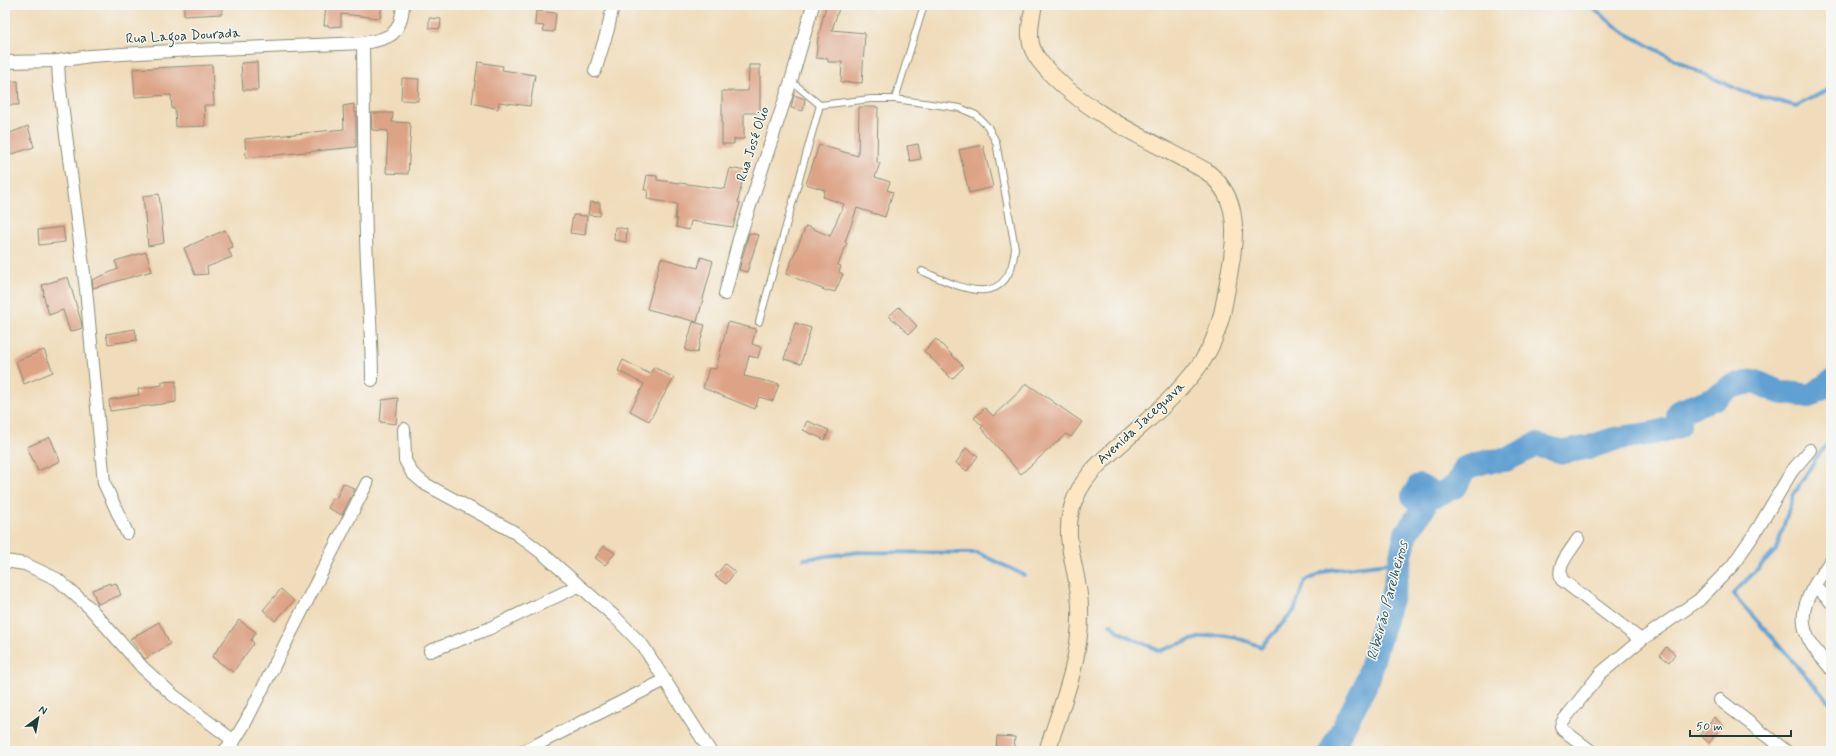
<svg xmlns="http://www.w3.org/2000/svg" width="1836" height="756" font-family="Mynerve,sans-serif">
<rect width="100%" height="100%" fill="#f6f6f2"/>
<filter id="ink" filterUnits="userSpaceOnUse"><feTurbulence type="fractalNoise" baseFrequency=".025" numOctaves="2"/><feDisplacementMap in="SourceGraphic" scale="8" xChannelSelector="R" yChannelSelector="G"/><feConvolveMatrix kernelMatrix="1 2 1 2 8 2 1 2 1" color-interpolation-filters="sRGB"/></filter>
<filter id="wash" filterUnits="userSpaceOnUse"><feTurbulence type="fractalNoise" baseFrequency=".012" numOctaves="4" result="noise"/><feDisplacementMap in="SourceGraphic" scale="16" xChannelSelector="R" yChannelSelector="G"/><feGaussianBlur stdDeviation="0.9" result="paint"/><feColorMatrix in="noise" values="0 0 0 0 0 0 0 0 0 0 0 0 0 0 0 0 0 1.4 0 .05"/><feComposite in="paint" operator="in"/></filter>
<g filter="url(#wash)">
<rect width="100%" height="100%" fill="#f0dcba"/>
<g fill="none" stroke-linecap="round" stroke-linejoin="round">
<g stroke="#60a0d2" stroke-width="4">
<path d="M1588,5L1625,33L1701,73L1744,92L1796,106L1831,88"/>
<path d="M1831,440L1816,458L1793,496L1776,550L1733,594L1831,704"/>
<path d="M804,559L859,552L978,553L1024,575"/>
<path d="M1110,624L1121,633L1160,651C1176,645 1199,636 1216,635C1232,635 1248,641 1261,647L1294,611L1305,581L1328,570L1398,562"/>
</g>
<path stroke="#60a0d2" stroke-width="24" d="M1331,751L1365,686L1393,592L1406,533L1424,508L1413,496L1419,486L1437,495L1456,486L1465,468L1487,461L1506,460L1536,445L1564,452L1590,447L1614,439L1654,433L1679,426L1678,412L1715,398L1730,387L1754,381L1779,392L1810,396L1831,382"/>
</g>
<g id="blocks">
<g fill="#dda386">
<path d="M184,5H222V14L184,16Z"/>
<path d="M326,5H382L380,18L341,14V26L329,27L328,25L324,26Z"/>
<path d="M826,5H840L832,30L865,33L862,83L841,82L842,62H828V59L816,58L818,38Z"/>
<path d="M536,11L556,13L554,32L543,31L544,26L535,25Z"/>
<path d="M429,18L441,19L440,29L429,28Z"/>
<path d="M257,62L258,90H243L241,63Z"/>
<path d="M478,62L503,66L502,70L535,75L530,106L499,102L498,109L472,103Z"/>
<path d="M212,65L214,105H204L205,126L176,127L175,109H172L171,95L135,97L133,69Z"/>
<path d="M749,65H760V113H744V139H734V144H722V91H748Z"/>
<path d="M402,78L419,79L418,101L401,100Z"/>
<path d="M18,81L19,105H5V82Z"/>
<path d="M794,95L805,99L803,111L791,108Z"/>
<path d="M354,104V112H356V147L246,158L245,139L344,129L343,106Z"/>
<path d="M859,107H878L877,162L880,163L875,177L890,182L887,190L893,192L885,217L857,208L845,242L847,243L838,265L841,266L839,272L843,274L835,292L828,290L827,291L786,274L806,226L830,236L844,204L823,197L825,190L806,184L819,145L858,156Z"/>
<path d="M371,113H393L392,122L410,123V126H411L408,174L386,173L388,131L372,130Z"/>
<path d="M28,126L34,147L9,155L5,143V135Z"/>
<path d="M918,144L921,159L910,161L907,146Z"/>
<path d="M983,145L993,187L969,193L959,150Z"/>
<path d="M730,168L745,171L741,186L738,202L740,203L733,227L691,221L689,230L676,227L677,219H675L677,204L647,199L648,190H644L647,175L657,176V180L725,189Z"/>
<path d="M159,194L164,243L148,246L143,196Z"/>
<path d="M590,202L600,203V216L588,215Z"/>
<path d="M573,215L587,216L585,235L570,233Z"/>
<path d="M63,227L65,242L39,245L38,230Z"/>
<path d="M615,227L627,229L626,242L614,240Z"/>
<path d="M225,230L233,247L228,249L232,257L207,267L208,274L195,275L184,248Z"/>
<path d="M749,233L759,235L747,272L739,270Z"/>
<path d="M146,252L152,271L93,288L92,280L118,269L115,261Z"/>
<path d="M701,257L713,261L697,322L647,309L661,258L698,268Z"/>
<path d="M68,277L81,321L82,328L70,332L63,310L49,315L43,294L44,293L42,285Z"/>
<path d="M899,307L917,326L909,334L889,316Z"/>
<path d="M693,322L705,325L697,353L685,350Z"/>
<path d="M728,322L756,329L752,344L761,347L758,358L749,356L744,376L779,384L773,401L759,397L755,409L703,388L709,368L716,369Z"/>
<path d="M795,323L811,328L801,364L784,359Z"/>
<path d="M135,329L137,340L108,344L106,334Z"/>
<path d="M936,339L964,367L952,379L924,351Z"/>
<path d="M44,350L53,372L24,384L16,361Z"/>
<path d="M623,360L650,374L654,367L674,378L649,421L630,411L644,384L618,371Z"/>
<path d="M176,381V402L110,411L109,400L139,395L138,389L162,385V382Z"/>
<path d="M1026,383L1082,422L1071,437L1066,434L1021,474L981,428L983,426L974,418L985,408L993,416L1020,391Z"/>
<path d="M398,398L396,424L380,422L382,400Z"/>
<path d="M807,421L829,430L825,440L803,430Z"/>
<path d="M50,437L60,461L38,471L27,447Z"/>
<path d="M966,448L978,456L967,471L956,463Z"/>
<path d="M343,483L355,489L342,515L328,508L333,498L336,499Z"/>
<path d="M604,546L615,553L605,565L595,558Z"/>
<path d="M725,564L735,572L726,584L715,576Z"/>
<path d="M110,583V585L116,583L121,595L98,604L92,590Z"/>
<path d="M281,589L294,601L275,621L263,610Z"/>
<path d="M239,620L256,632L251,640L254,643L233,672L212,657Z"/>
<path d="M159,622L170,644L145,659L130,639Z"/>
<path d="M1666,647L1675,654L1669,662L1660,655Z"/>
<path d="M1714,717L1723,725L1709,743L1700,735Z"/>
<path d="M997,736L1015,737L1014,751H996Z"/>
</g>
</g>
</g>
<g filter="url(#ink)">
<use href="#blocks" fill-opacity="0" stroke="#888c77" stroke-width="1"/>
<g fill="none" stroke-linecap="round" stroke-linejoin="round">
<g stroke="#888c77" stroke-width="8">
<g id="service">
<path d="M791,81L820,105L871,99H895L960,108L976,115L988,127L996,142L1015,248C1009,313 961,288 922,271"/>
<path d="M895,99L924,5"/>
<path d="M759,322L820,105"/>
</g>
</g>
<g stroke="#888c77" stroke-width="14">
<g id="minor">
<path d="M363,43C364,107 364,171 366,235C367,283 372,332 372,380"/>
<path d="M58,61L59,81L86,289L104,483L127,533"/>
<path d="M5,62L58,61L90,56L172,51L363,43C391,39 401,34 403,5"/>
<path d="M595,71L608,29L613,5"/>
<path d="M725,294L739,239L791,81L813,5"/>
<path d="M404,429L405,460L412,473L425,484L514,532L542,553L614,616L643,646L710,751"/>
<path d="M1578,539C1571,551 1555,566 1562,580L1641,640"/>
<path d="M1831,560C1814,586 1791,612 1812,645C1817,653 1825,661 1831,669"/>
<path d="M5,561L25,564L57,579L90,608L143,668L173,695L234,741"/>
<path d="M1815,586L1831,602"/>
<path d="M430,651L488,629L578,586"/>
<path d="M1720,700L1786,751"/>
<path d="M224,751L234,741L245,723L367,483"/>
<path d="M524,751L665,680"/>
<path d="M1591,751L1563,730L1561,726L1563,721L1601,673L1641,640L1699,600L1732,566L1757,530L1792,471L1810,450"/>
</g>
</g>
<g stroke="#888c77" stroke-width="18">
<path id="secondary" d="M1034,5C1031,18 1027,37 1033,50C1037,60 1046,69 1053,76C1096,119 1154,142 1206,171C1235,193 1237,223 1232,257C1226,292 1223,330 1203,360C1186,385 1163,407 1140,427C1113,452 1080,473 1071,511C1063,544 1080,576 1080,608C1082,658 1062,704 1047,751"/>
</g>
<use href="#service" stroke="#fff" stroke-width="6"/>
<use href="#minor" stroke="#fff" stroke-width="12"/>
<use href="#secondary" stroke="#fce6c4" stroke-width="16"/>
</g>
</g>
<g text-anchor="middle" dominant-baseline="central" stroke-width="3" stroke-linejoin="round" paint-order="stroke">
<g font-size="14" fill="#1f3d34" stroke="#f6f6f2">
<text transform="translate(183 36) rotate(-3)">Rua Lagoa Dourada</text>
<text transform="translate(753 144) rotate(-72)">Rua José Olio</text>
<text transform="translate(1141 423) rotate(-43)">Avenida Jaceguava</text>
</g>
<g font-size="15" font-style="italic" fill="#325b63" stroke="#f6f6f2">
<text transform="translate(1388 601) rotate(-75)">Ribeirão Parelheiros</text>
</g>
</g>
<rect width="1836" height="756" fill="none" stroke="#f6f6f2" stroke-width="20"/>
<g transform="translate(38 718) rotate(32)" stroke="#f6f6f2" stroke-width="3" paint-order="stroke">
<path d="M0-3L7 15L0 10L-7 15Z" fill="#1f3d34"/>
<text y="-6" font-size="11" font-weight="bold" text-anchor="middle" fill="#1f3d34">N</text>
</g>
<path d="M1690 730v6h101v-6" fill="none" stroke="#1f3d34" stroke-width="2"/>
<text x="1696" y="730" font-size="12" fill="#1f3d34" stroke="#f6f6f2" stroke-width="3" paint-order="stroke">50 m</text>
</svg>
